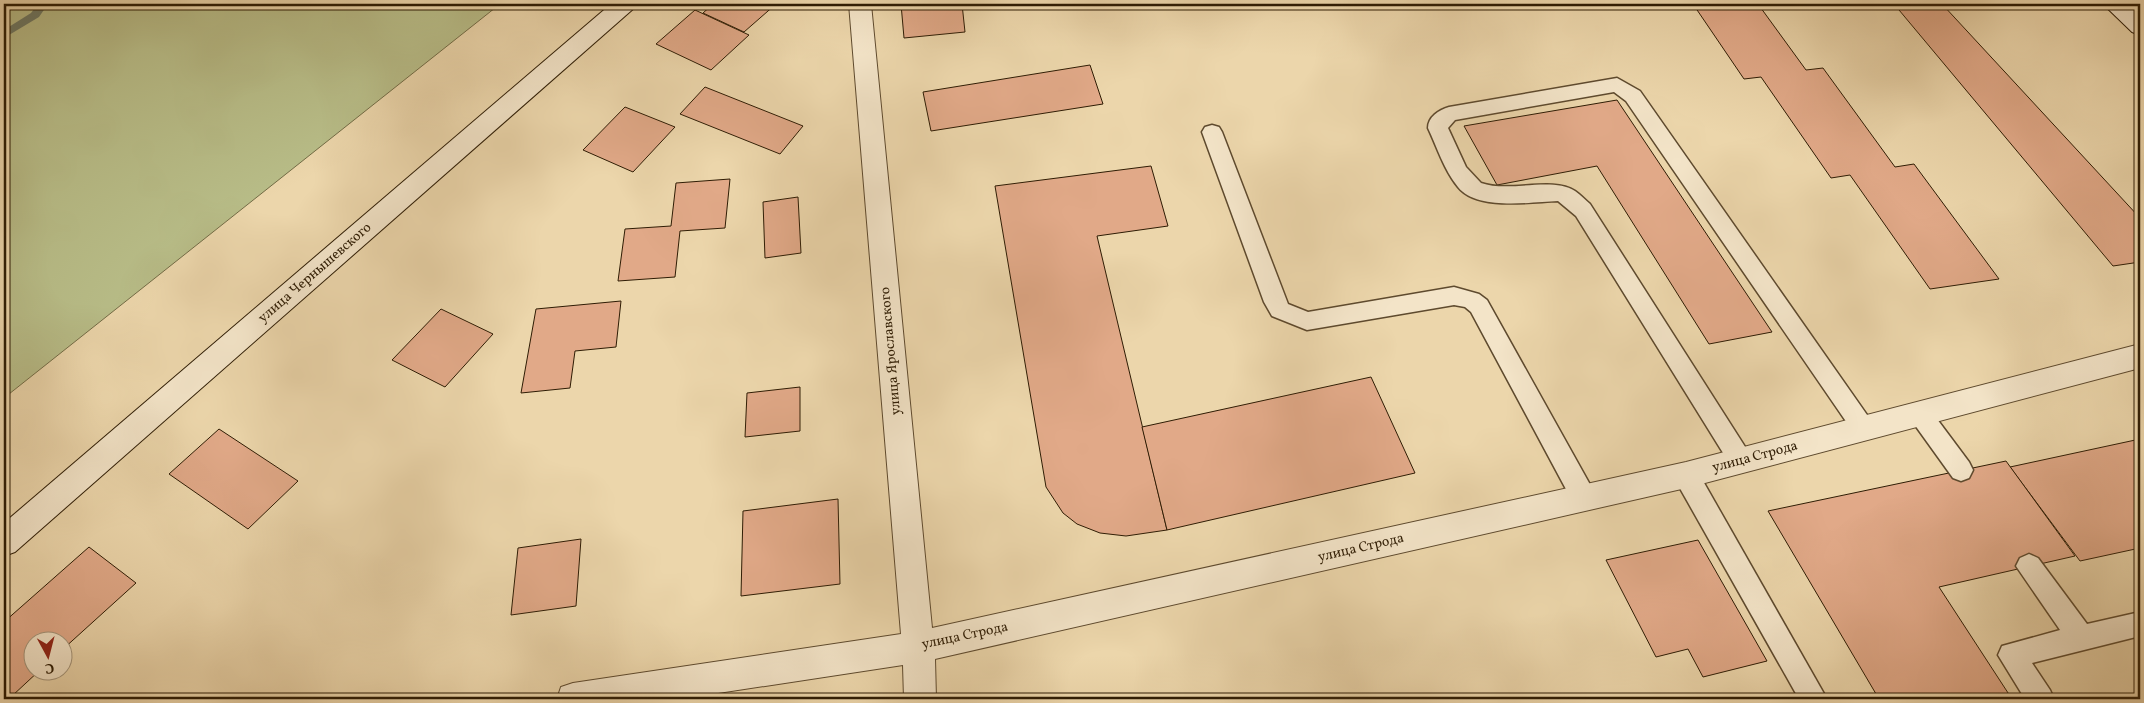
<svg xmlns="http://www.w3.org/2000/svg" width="2144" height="703" font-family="Vollkorn,serif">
<rect width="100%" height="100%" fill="#ecd6ab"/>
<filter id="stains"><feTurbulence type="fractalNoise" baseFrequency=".004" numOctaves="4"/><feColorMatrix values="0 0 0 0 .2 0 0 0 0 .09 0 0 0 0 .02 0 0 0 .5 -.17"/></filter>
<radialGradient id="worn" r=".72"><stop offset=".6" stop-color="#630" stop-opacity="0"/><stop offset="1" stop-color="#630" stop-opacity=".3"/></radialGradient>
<path fill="#b8bd88" stroke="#736c46" d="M4,4H500L4,398Z"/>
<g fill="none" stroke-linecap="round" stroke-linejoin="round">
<path fill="#6e7a66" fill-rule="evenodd" d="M38,4H48L39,17L4,38V30L31,13Z"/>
</g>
<g fill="#e1a988" stroke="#2e1c04">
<path d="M713,4H776L744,32L703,13Z"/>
<path d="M901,4H962L965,32L904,38Z"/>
<path d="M1693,4H1758L1806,70L1823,68L1895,167L1914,164L1999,279L1930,289L1850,175L1831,178L1761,77L1744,79Z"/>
<path d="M1894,4H1942L2140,218V262L2113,266Z"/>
<path d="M695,10L749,35L711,70L656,44Z"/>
<path d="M1090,65L1103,104L931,131L923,92Z"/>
<path d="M705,87L803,126L780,154L680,114Z"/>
<path d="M1617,100L1772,332L1709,344L1597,166L1497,185L1464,126Z"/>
<path d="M625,107L675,127L633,172L583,150Z"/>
<path d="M1151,166L1168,226L1097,236L1167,530L1126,536L1100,533L1077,524L1063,513L1046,487L995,186Z"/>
<path d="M730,179L725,228L680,231L675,277L618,281L625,229L671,226L676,183Z"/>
<path d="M798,197L801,253L765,258L763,202Z"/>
<path d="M621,301L616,347L575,351L570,388L521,393L536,309Z"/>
<path d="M441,309L493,334L445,387L392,360Z"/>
<path d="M1371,377L1415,473L1167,530L1142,427Z"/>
<path d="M800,387V431L745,437L747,393Z"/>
<path d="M219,429L298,481L248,529L169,474Z"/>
<path d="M2140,439V548L2080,561L2010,467Z"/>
<path d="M2006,461L2075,556L1939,587L2012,699H1879L1768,511Z"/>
<path d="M838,499L840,584L741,596L743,511Z"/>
<path d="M581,539L576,606L511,615L518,548Z"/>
<path d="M1698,540L1767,661L1703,677L1688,649L1656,657L1606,560Z"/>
<path d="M89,547L136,583L62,650V640H32V670H40L12,696L4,689V622Z"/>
</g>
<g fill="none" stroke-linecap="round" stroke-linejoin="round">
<g stroke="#5e4a2e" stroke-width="3">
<g id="lane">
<path d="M1617,78L1640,91L1872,422L1876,429L1872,436L1864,439L1856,436L1626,101L1614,92L1455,120L1448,128L1466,167L1481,183C1509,193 1552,176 1575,191C1581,195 1585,200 1590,204L1749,453L1753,461L1749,469L1741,472L1733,469L1576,216L1558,201C1530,202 1477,211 1458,187C1444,170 1437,147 1428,128C1428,117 1439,110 1449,107Z"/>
<path d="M1212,125L1219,127L1222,132L1288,304L1308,312L1454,287L1479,294L1487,300L1593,490L1596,498L1593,506L1584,509L1575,506L1471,312L1465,307L1454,305L1307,330L1272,316L1264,302L1202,132L1205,127Z"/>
<path d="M1920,404L1928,407L1969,462L1973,470L1969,478L1961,481L1953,478L1912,421L1908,414L1912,407Z"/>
<path d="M1686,464L1695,467L1827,699H1799L1677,483L1674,475L1677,467Z"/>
<path d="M2029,554L2038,558L2087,624L2140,612V636L2032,663L2050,690L2054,699H2025L1998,655L2002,646L2060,630L2016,566L2020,558Z"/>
</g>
</g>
<g stroke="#5e4a2e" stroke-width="2">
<path id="street" d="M849,4H871L932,628L1686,462L2140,344V368L1686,488L935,659L936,699H904L903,665L679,699H557L561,687L573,683L901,634Z"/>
</g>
<g stroke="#2e1c04" stroke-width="2">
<g id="secondary">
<path d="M611,4H636L633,9L15,552L4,556V523Z"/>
<path d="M2103,4H2128L2140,15V35L2132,32Z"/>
</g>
</g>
<use href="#lane" fill="#f3e4c8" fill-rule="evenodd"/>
<use href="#street" fill="#f3e4c8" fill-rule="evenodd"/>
<use href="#secondary" fill="#f3e4c8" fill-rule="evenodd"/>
</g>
<g text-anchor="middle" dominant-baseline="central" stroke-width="4" stroke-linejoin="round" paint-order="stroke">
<g font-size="14" fill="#2e1c04" stroke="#f3e4c8">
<text transform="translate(315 273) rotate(-41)">улица Чернышевского</text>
<text transform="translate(891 351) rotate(-95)">улица Ярославского</text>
<text transform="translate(1755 457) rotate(-15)">улица Строда</text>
<text transform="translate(1361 548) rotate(-13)">улица Строда</text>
<text transform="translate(965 636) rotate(-12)">улица Строда</text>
</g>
</g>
<rect width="2144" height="703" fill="none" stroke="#ecd6ab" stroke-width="20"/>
<rect x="5" y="5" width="2134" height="693" fill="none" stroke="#2e1c04" stroke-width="2.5"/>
<rect x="10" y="10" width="2124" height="683" fill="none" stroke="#2e1c04"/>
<g transform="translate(48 656) rotate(173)"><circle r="24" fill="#f3e4c8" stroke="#a4947a"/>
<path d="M0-4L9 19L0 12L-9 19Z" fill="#8f2418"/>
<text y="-8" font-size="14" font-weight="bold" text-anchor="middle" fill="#2e1c04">С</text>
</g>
<rect width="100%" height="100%" filter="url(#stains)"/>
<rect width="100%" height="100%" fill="url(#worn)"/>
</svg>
